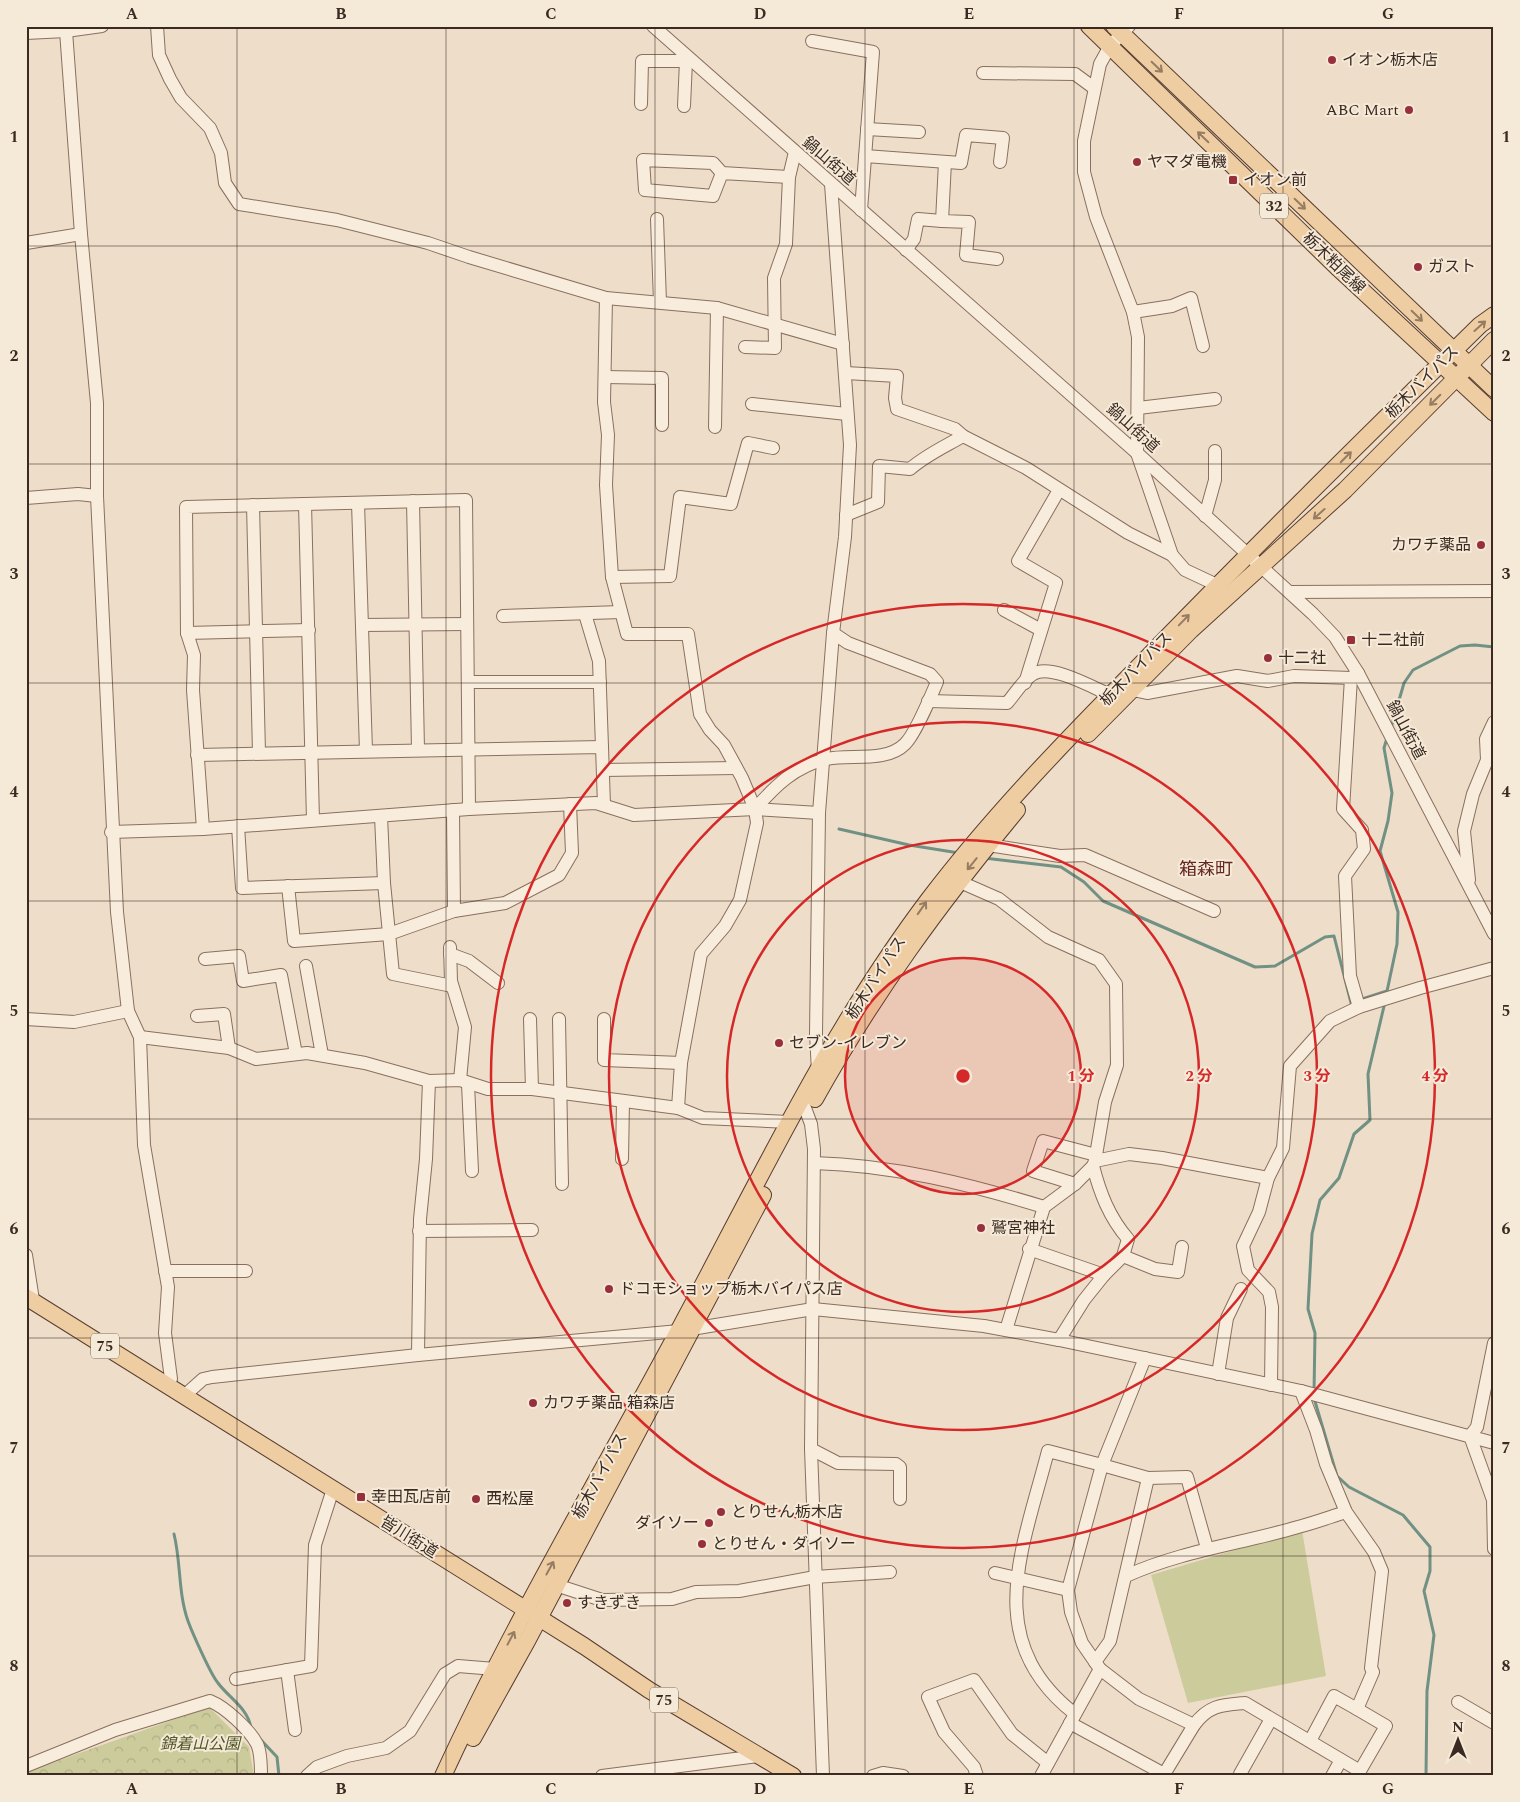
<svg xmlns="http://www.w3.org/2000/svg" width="1520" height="1802" font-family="Spectral,'Noto Sans JP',serif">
<defs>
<pattern id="forest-crowns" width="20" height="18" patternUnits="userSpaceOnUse" patternTransform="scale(1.25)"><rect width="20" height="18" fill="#cccb9c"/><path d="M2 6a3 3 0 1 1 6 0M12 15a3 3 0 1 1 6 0" fill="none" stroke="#b0ae86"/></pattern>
</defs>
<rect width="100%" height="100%" fill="#eedec9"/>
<path fill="#cccb9c" d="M1302,1530L1326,1676L1188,1703L1151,1575Z"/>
<path fill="url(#forest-crowns)" d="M209,1707L249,1747L254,1776H26V1772Z"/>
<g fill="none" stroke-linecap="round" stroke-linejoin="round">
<g stroke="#709184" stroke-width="3">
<path d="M1391,728L1404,683L1413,670L1460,646L1475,645L1494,647"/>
<path d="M839,829L909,845L959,853"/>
<path d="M984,858L1061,867L1084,882L1103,901L1255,967L1275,966L1325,937L1334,936L1351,1003L1354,1002"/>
<path d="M1386,996L1397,944L1398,912L1380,851L1388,821L1392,793L1384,748L1387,738"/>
<path d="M1359,1000L1387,991"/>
<path d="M1314,1392L1315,1333L1308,1309L1312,1234L1320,1200L1339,1178L1354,1134L1370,1120L1368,1074L1385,1002"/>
<path d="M1314,1398L1337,1476L1349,1487L1403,1515L1430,1547V1571L1424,1591L1434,1635L1427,1691L1426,1776"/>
<path d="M174,1534C181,1562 178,1593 188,1621C192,1632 211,1675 218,1683C229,1698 248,1708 251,1728"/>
<path d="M261,1740L277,1757L279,1776"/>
</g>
<g stroke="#8a6f5e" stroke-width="14">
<g id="minor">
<path d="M60,26L66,31L81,234L97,403V496L117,912L128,1011L140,1037L144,1145L168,1287L165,1333L171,1379L166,1384"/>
<path d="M157,26L159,55L170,79L181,98L210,128L221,153L225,183L239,204L337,220L428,243L469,257L606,298L717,308L843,344"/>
<path d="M653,26L1137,453L1313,614L1335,637L1358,673L1494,934"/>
<path d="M1129,26L1110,46L1100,64L1084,141V172L1096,217L1133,312L1138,337L1137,453L1172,555"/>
<path d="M26,33L66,31L102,26"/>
<path d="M812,41L873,52L861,210"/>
<path d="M983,73L1075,74L1094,88"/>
<path d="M641,104L642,61H692"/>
<path d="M684,106L686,61"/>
<path d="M867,129L919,132"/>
<path d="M865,156L961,163L966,135L1003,138L1000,162"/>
<path d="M945,162L942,221L969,222L966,255L997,259"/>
<path d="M722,173L713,196L645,190L643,160L713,163L722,173L789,177L795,152"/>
<path d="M657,219L660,302"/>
<path d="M26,243L81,234"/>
<path d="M906,250L914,239L918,219L942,221"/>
<path d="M606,298L604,402L608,435L606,485L612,577L627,634H688L700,714L710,730L724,745L742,778L755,809L757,823L740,900L725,926L701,954L681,1063L678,1108"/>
<path d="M1133,312L1172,306L1191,298L1203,346"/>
<path d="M745,347L775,348L774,278L786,244L789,177"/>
<path d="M846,373L897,376L895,398L897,409L955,429L963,436"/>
<path d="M605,377L662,378V425"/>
<path d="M752,404L847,414"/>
<path d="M1138,408L1215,399"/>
<path d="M715,427L717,308"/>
<path d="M26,498L78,494L97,496"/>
<path d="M413,501L418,749"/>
<path d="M358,503L366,751"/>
<path d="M305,504L313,820"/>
<path d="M253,505L259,753"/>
<path d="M846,515L878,502L879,466L910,469C926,455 944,447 963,436L1026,468L1128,533L1172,555L1185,570L1217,585"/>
<path d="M1205,516L1215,480V451"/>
<path d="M612,577L670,576L680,497L731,504L748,443L773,448"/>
<path d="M1290,592L1494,591"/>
<path d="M1004,610L1041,630"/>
<path d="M585,614L599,661L602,747"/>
<path d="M503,616L621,612"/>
<path d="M362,625L467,624"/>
<path d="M187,633L309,630"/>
<path d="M1358,673L1351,678L1343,809L1362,830L1364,849L1345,876L1350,976L1359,1007"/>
<path d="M468,682H600"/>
<path d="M1025,683L1056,583L1018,561L1059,490"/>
<path d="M1133,690L1147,693L1237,676L1268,681L1294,676L1351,678"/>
<path d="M928,701L1007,703C1015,694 1023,680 1033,674C1050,663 1094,688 1110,695"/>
<path d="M197,755L602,747L604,805"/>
<path d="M603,770L736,768"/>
<path d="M755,809C775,786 795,766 827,759C851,754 886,763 905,744C916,733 930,698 937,682L930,674L848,643L833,633"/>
<path d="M453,810L454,911"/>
<path d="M238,826L242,888L384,883L381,816"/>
<path d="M203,829L193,690L194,655L187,633L186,507L466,500L469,809"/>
<path d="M111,832L203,829L469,809L596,803L634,815L755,809L819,813"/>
<path d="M988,845L1060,856L1085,855L1214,911"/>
<path d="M1469,880L1464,831L1473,794L1487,760L1486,739L1494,722"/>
<path d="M958,881L999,899L1048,937L1099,960L1116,984L1117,1065L1105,1102L1095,1161"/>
<path d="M384,883L393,974L452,986"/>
<path d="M288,886L294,941L389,934L454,911L505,903L559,875L572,853L570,804"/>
<path d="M450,947L451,981L465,1027L460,1080"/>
<path d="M450,954L469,961L498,983"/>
<path d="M205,959L239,956L243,981L281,975L296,1054"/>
<path d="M306,966L322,1055"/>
<path d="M197,1016L224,1014L229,1048"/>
<path d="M26,1019L74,1022L128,1011"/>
<path d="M530,1019L532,1089"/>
<path d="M559,1019L562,1184"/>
<path d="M604,1019V1060L681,1063"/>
<path d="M140,1037L229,1048L256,1059L307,1053L365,1063L429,1081L460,1080L488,1089H532L632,1102L678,1108L703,1118L789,1122"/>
<path d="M818,1072L816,1034L819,813L833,633L845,537L850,445L831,184"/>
<path d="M468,1084L472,1171"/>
<path d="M802,1100L811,1124L814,1149L811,1449L823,1776"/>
<path d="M622,1159L623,1101"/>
<path d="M814,1163C893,1165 969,1184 1044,1207"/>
<path d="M1075,1184L1033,1171L1043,1141L1096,1155"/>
<path d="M419,1231L532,1230"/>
<path d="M1029,1249L1104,1275"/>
<path d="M26,1255L33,1300"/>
<path d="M1123,1256L1155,1269L1178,1272L1182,1247"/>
<path d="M165,1271H246"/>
<path d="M1006,1330L1044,1207L1075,1184L1093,1166L1095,1161L1129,1154L1162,1158L1268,1178"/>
<path d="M1059,1340L1084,1300L1104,1275L1123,1256L1128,1239C1109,1217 1100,1193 1093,1166"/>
<path d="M1494,1343L1477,1427L1470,1436L1493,1500L1494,1549"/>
<path d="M418,1355L420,1219L426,1159L429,1081"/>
<path d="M1145,1358L1102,1465L1148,1478L1187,1477L1207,1548"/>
<path d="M1218,1374L1227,1318L1241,1289"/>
<path d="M1271,1385L1272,1307L1269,1292L1248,1270L1243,1246L1259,1212L1268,1178L1283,1148L1290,1066L1330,1021L1359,1007L1420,988L1494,968"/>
<path d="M1301,1391L1316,1430L1326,1464L1346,1512L1374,1552L1382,1571L1371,1668L1373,1672L1357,1709L1386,1726L1357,1776"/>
<path d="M184,1396L203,1379L212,1377L418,1355L679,1331L813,1309L984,1326L1059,1340L1301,1391L1494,1443"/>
<path d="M811,1449L838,1463L896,1464L900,1467V1499"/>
<path d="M995,1573L1068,1590"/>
<path d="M1126,1576C1181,1551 1240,1544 1298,1527C1314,1523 1330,1517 1346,1512"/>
<path d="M556,1585L602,1600L672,1599L696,1592L739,1591L815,1577L890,1572"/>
<path d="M1095,1662L1110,1641L1148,1478"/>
<path d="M287,1670L295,1730"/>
<path d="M236,1679L311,1666L315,1545L333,1489"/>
<path d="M1458,1702L1494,1723"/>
<path d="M1075,1714C980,1640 1023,1549 1048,1451L1102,1465L1068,1590L1071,1612L1082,1643L1100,1669L1139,1699L1194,1725L1163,1776"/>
<path d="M1070,1723L1164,1774"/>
<path d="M1194,1725C1209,1705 1222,1705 1245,1703L1360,1771"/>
<path d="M1310,1741L1334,1696L1357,1709"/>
<path d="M26,1766L115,1730L210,1701C225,1707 249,1729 257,1744C261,1752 261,1767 261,1776"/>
<path d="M1240,1774L1271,1719"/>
<path d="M307,1776L317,1767L347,1756L386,1748L410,1731L445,1674L458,1666L495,1669"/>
<path d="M602,1776L758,1756"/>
<path d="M873,1776L883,1773L903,1776"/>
<path d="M977,1776L974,1767L944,1732L928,1697L974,1680L1012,1734L1048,1763"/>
<path d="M1041,1776L1100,1669"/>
<path d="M1332,1776L1341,1760"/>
</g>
</g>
<g stroke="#583e31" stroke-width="18">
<g id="major">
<path d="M1089,26L1339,269L1494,413"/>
<path d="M1114,26L1494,389"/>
<path d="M1088,734L1191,630L1345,490L1494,340"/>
<path d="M815,1099C873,994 941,902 1017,810"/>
<path d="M26,1297L584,1646L649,1690L793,1776"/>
<path d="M473,1738L527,1641L763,1195"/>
<path d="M443,1776C513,1623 600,1477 680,1328C758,1183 829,1031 929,899C993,815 1067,739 1141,664C1252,549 1366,437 1480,325L1494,315"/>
</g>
</g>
<use href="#minor" stroke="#f8ecdc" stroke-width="12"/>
<use href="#major" stroke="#efcda2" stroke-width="16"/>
</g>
<defs><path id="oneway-shaft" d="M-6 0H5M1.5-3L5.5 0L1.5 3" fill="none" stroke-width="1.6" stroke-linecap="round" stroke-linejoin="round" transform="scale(1.25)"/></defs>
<g stroke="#957c62">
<use href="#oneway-shaft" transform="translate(1157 67) rotate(44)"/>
<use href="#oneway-shaft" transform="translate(1203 137) rotate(-136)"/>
<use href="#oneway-shaft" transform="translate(1300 204) rotate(44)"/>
<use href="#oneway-shaft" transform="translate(1417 316) rotate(44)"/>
<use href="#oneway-shaft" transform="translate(1480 326) rotate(-42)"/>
<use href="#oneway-shaft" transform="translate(1435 400) rotate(135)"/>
<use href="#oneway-shaft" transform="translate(1346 457) rotate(-45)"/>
<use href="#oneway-shaft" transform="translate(1319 514) rotate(138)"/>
<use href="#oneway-shaft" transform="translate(1184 620) rotate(-46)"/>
<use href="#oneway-shaft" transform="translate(972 864) rotate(129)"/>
<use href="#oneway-shaft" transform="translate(922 908) rotate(-55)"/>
<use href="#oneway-shaft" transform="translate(550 1568) rotate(-61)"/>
<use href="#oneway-shaft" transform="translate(511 1638) rotate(-62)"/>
</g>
<path fill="none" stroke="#3b2a21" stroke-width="1" stroke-opacity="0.55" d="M237,26V1776M446,26V1776M655,26V1776M865,26V1776M1074,26V1776M1283,26V1776M26,246H1494M26,464H1494M26,683H1494M26,901H1494M26,1119H1494M26,1338H1494M26,1556H1494"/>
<circle cx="963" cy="1076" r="118" fill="#d62828" fill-opacity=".12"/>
<g fill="none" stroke="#d62828" stroke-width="2.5">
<circle cx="963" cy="1076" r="118"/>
<circle cx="963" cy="1076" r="236"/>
<circle cx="963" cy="1076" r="354"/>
<circle cx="963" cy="1076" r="472"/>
</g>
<g fill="#982f3d" stroke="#f5e9d8" stroke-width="2">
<circle cx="1332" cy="60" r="5"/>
<circle cx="1409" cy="110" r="5"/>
<circle cx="1137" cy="162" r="5"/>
<rect x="1228" y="175" width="10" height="10" rx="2.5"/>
<circle cx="1418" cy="267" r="5"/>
<circle cx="1481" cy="545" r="5"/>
<rect x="1346" y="635" width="10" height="10" rx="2.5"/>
<circle cx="1268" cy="658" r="5"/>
<circle cx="779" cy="1043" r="5"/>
<circle cx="981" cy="1228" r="5"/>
<circle cx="609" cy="1289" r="5"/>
<circle cx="533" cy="1403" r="5"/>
<rect x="356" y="1492" width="10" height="10" rx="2.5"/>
<circle cx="476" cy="1499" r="5"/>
<circle cx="721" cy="1512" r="5"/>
<circle cx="709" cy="1523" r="5"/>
<circle cx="702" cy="1544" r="5"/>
<circle cx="567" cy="1603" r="5"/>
</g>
<g text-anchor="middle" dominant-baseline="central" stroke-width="4" stroke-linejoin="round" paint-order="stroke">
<g fill="#f5e9d8" stroke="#736358" stroke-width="1">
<rect x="1260" y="193.5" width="28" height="25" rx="4"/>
<rect x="91" y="1333.5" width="28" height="25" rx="4"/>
<rect x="650" y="1687.5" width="28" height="25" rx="4"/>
</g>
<g font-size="15" font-weight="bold" fill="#3b2a21">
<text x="1274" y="206">32</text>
<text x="105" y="1346">75</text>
<text x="664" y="1700">75</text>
</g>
<g font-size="16" fill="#3b2a21" stroke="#f5e9d8" text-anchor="start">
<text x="1342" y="60">イオン栃木店</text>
<text x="1399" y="110" text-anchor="end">ABC Mart</text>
<text x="1147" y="162">ヤマダ電機</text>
<text x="1243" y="180">イオン前</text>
<text x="1428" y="267">ガスト</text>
<text x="1471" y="545" text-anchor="end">カワチ薬品</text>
<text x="1361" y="640">十二社前</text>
<text x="1278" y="658">十二社</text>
<text x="789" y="1043">セブン-イレブン</text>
<text x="991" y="1228">鷲宮神社</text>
<text x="619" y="1289">ドコモショップ栃木バイパス店</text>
<text x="543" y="1403">カワチ薬品 箱森店</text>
<text x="371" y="1497">幸田瓦店前</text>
<text x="486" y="1499">西松屋</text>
<text x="731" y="1512">とりせん栃木店</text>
<text x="699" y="1523" text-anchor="end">ダイソー</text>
<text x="712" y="1544">とりせん・ダイソー</text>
<text x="577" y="1603">すきずき</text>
</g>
<g font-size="16" fill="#3b2a21" stroke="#f5e9d8">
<text transform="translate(829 161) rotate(41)">鍋山街道</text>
<text transform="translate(1334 263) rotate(44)">栃木粕尾線</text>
<text transform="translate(1422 382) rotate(-45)">栃木バイパス</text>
<text transform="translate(1133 428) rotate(42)">鍋山街道</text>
<text transform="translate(1136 669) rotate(-46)">栃木バイパス</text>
<text transform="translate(1406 730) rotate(62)">鍋山街道</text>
<text transform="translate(876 978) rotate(-57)">栃木バイパス</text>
<text transform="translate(600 1476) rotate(-61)">栃木バイパス</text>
<text transform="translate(409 1537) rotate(32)">皆川街道</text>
</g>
<g font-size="16" font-style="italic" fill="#515728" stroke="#f5e9d8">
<text x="200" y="1744">錦着山公園</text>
</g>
<g font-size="18" fill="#662721" stroke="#f5e9d8">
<text x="1206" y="869">箱森町</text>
</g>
</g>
<circle cx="963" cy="1076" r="8" fill="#d62828" stroke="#f5e9d8" stroke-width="2.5"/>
<g font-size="15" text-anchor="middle" font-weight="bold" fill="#d62828" stroke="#f5e9d8" stroke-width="4" stroke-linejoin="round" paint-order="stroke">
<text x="1081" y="1081">1 分</text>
<text x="1199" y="1081">2 分</text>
<text x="1317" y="1081">3 分</text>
<text x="1435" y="1081">4 分</text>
</g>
<rect width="1520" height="1802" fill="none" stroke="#f5e9d8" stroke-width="55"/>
<g transform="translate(1458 1740)" stroke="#f5e9d8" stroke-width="4" paint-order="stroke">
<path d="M0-4L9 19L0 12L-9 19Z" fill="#3b2a21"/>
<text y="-8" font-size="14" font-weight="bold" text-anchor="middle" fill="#3b2a21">N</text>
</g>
<rect x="28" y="28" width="1464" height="1746" fill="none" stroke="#3b2a21" stroke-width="2"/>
<g font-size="16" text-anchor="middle" font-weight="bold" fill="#3b2a21">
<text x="132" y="19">A</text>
<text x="341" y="19">B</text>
<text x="551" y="19">C</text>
<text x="760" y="19">D</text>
<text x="969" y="19">E</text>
<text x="1179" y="19">F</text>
<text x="1388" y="19">G</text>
<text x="14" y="142">1</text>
<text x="1506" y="142">1</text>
<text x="14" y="361">2</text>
<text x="1506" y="361">2</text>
<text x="14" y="579">3</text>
<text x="1506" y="579">3</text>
<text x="14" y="797">4</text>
<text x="1506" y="797">4</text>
<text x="14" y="1016">5</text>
<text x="1506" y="1016">5</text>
<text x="14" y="1234">6</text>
<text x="1506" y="1234">6</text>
<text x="14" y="1453">7</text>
<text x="1506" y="1453">7</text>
<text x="14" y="1671">8</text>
<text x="1506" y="1671">8</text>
<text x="132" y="1794">A</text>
<text x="341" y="1794">B</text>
<text x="551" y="1794">C</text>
<text x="760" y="1794">D</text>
<text x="969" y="1794">E</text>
<text x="1179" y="1794">F</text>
<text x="1388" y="1794">G</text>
</g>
</svg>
